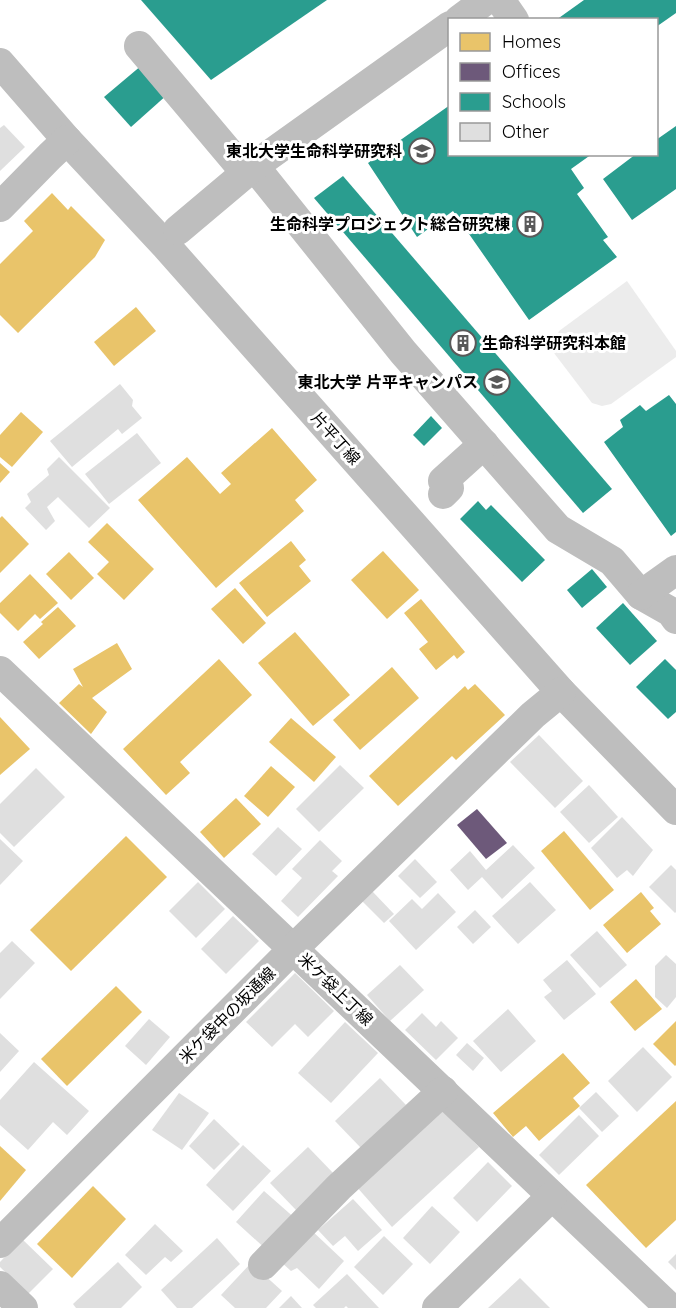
<svg xmlns="http://www.w3.org/2000/svg" width="676" height="1308" font-family="Quicksand,'Noto Sans JP',sans-serif">
<rect width="100%" height="100%" fill="#fff"/>
<path fill="#ececec" d="M627,281L676,351V357L611,404L602,406L592,403L554,353V342L559,331Z"/>
<g fill="#e9c46a">
<path d="M52,193L68,210L71,206L105,240L95,257L18,333L0,315V264L33,231L24,221Z"/>
<path d="M136,307L156,331L114,366L94,342Z"/>
<path d="M21,412L43,432L12,467L0,457V435Z"/>
<path d="M272,428L317,480L295,500L304,511L216,588L138,500L187,457L220,494L231,484L221,473Z"/>
<path d="M0,463L10,472L0,483Z"/>
<path d="M2,516L29,544L0,573V518Z"/>
<path d="M107,523L154,569L124,600L97,574L109,562L88,542Z"/>
<path d="M291,541L306,560L299,566L311,581L267,617L239,583Z"/>
<path d="M383,551L419,590L387,619L351,580Z"/>
<path d="M69,552L94,578L71,600L46,574Z"/>
<path d="M30,574L58,603L40,619L35,614L18,631L0,613V603Z"/>
<path d="M235,588L266,623L243,644L211,609Z"/>
<path d="M421,599L465,652L457,659L454,655L436,670L419,649L428,642L404,613Z"/>
<path d="M58,607L76,626L39,659L23,642L43,624L41,622Z"/>
<path d="M295,632L350,695L313,726L258,663Z"/>
<path d="M117,643L132,669L92,698L107,712L91,734L59,703L79,684L83,687L73,669Z"/>
<path d="M219,659L252,695L180,762L190,773L166,795L123,749Z"/>
<path d="M392,667L419,698L360,750L333,720Z"/>
<path d="M475,684L505,715L456,760L452,756L398,806L369,776L465,686L468,690Z"/>
<path d="M0,717L30,749L0,775Z"/>
<path d="M291,718L336,757L314,782L269,742Z"/>
<path d="M271,766L295,787L268,817L244,796Z"/>
<path d="M236,798L261,824L224,858L200,832Z"/>
<path d="M564,831L614,890L590,910L541,851Z"/>
<path d="M126,836L167,877L71,971L30,930Z"/>
<path d="M641,892L654,908L650,911L661,924L627,953L603,925Z"/>
<path d="M636,979L662,1009L635,1031L610,1002Z"/>
<path d="M116,986L142,1012L67,1086L41,1059Z"/>
<path d="M676,1021V1065L675,1066L653,1044Z"/>
<path d="M563,1053L590,1083L573,1098L580,1106L539,1141L526,1126L513,1137L493,1113Z"/>
<path d="M676,1101V1220L646,1248L586,1185Z"/>
<path d="M0,1146L26,1170L0,1201Z"/>
<path d="M93,1186L126,1219L72,1278L37,1244Z"/>
</g>
<path fill="#6d597a" d="M477,809L507,843L486,859L457,825Z"/>
<g fill="#2a9d8f">
<path d="M141,0H327L211,80Z"/>
<path d="M584,0H676V13L656,27V20H556Z"/>
<path d="M142,65L168,94L131,127L104,97Z"/>
<path d="M450,105V154H592L571,169L584,188L577,194L608,237L603,240L617,257L529,320L453,211L417,237L368,163Z"/>
<path d="M676,126V189L632,220L603,179L636,154H656V140Z"/>
<path d="M343,176L612,489L583,513L314,198Z"/>
<path d="M669,395L676,404V532L671,536L604,442L623,427L620,420L640,405L646,411Z"/>
<path d="M431,416L442,428L424,446L413,435Z"/>
<path d="M478,501L486,510L491,505L545,560L522,582L460,519Z"/>
<path d="M592,569L607,587L582,608L567,590Z"/>
<path d="M623,603L657,641L630,665L596,628Z"/>
<path d="M665,659L676,670V712L668,719L636,687Z"/>
</g>
<g fill="#dfdfdf">
<path d="M4,125L25,147L0,171V128Z"/>
<path d="M120,384L133,400L132,406L142,418L122,434L118,429L72,467L50,441Z"/>
<path d="M137,433L161,463L109,504L85,474Z"/>
<path d="M59,457L110,508L89,528L58,497L47,507L55,521L46,530L25,508L31,502L27,494L49,475L47,469Z"/>
<path d="M539,735L583,781L555,808L510,762Z"/>
<path d="M340,765L364,788L319,832L296,809Z"/>
<path d="M36,768L65,797L14,847L0,833V804Z"/>
<path d="M589,785L618,817L589,843L560,812Z"/>
<path d="M622,817L653,850L633,876L627,870L617,878L591,848Z"/>
<path d="M278,827L302,849L276,876L252,854Z"/>
<path d="M0,839L23,861L0,885Z"/>
<path d="M320,840L342,861L332,871L338,876L298,917L281,901L302,878L292,869Z"/>
<path d="M513,845L535,868L502,899L482,877L468,890L450,870L470,851L486,870Z"/>
<path d="M415,859L437,882L420,898L398,876Z"/>
<path d="M671,865L676,870V912L675,913L649,887Z"/>
<path d="M198,882L225,909L196,938L169,911Z"/>
<path d="M530,882L556,910L518,944L492,916Z"/>
<path d="M372,891L394,914L384,923L362,901Z"/>
<path d="M438,893L456,912L416,950L389,921L412,899L422,909Z"/>
<path d="M475,910L491,927L473,944L457,927Z"/>
<path d="M233,916L259,941L226,974L201,949Z"/>
<path d="M597,931L627,965L600,988L570,955Z"/>
<path d="M12,941L35,963L0,999V953Z"/>
<path d="M666,955L676,964V997L667,1008L655,997V966Z"/>
<path d="M567,960L596,994L564,1020L544,997L552,991L543,980Z"/>
<path d="M400,965L424,990L390,1021L367,995Z"/>
<path d="M295,973L334,1011L308,1037L295,1024L272,1047L246,1022Z"/>
<path d="M508,1009L536,1041L501,1072L473,1041Z"/>
<path d="M422,1013L436,1027L441,1021L458,1038L436,1060L405,1030Z"/>
<path d="M149,1019L170,1037L146,1065L125,1046Z"/>
<path d="M345,1022L378,1053L331,1103L298,1073Z"/>
<path d="M0,1033L19,1051L0,1072Z"/>
<path d="M467,1043L484,1058L473,1071L456,1055Z"/>
<path d="M643,1047L672,1077L637,1112L608,1081Z"/>
<path d="M34,1062L89,1111L67,1135L53,1122L28,1150L0,1125V1100Z"/>
<path d="M380,1078L406,1105L361,1148L335,1121Z"/>
<path d="M596,1092L619,1116L602,1132L579,1108Z"/>
<path d="M179,1093L209,1113L182,1150L152,1130Z"/>
<path d="M438,1107L479,1147L392,1227L356,1186Z"/>
<path d="M579,1115L599,1136L559,1175L539,1155Z"/>
<path d="M214,1119L240,1144L214,1170L189,1146Z"/>
<path d="M243,1145L271,1171L233,1211L206,1185Z"/>
<path d="M308,1147L335,1175L297,1211L270,1183Z"/>
<path d="M488,1162L512,1186L477,1222L453,1198Z"/>
<path d="M264,1191L297,1220L268,1251L236,1222Z"/>
<path d="M353,1199L382,1230L358,1251L345,1236L333,1246L318,1230Z"/>
<path d="M432,1206L460,1232L430,1264L403,1238Z"/>
<path d="M155,1224L183,1251L171,1262L165,1257L146,1275L125,1255Z"/>
<path d="M310,1229L344,1261L319,1289L297,1268L291,1271L280,1261Z"/>
<path d="M384,1236L413,1264L383,1295L354,1267Z"/>
<path d="M217,1238L240,1264L192,1308H177L161,1290Z"/>
<path d="M22,1239L53,1269L28,1294L0,1267V1262Z"/>
<path d="M676,1254V1270L668,1262Z"/>
<path d="M118,1262L142,1287L121,1308H76L73,1304Z"/>
<path d="M251,1263L282,1291L266,1308H235L221,1295Z"/>
<path d="M347,1274L379,1308H348L346,1306L344,1308H316L313,1305Z"/>
<path d="M520,1278L550,1308H488Z"/>
<path d="M291,1296L302,1308H279Z"/>
</g>
<g fill="none" stroke-linecap="round" stroke-linejoin="round">
<g stroke="#bebebe" stroke-width="30">
<path d="M500,0L514,20"/>
<path d="M459,20L486,0"/>
<path d="M139,46L246,173"/>
<path d="M0,63L67,140L166,246L561,692L676,810"/>
<path d="M254,166L403,352L558,529L612,561L641,595L671,612L676,619"/>
<path d="M0,207L50,156L67,140"/>
<path d="M178,230L254,166L450,26"/>
<path d="M443,494L449,488L443,481L484,444"/>
<path d="M641,595L676,570"/>
<path d="M0,671L293,949L670,1308"/>
<path d="M0,1243L293,949L533,715L561,692"/>
<path d="M263,1265L339,1187L443,1091"/>
<path d="M0,1286L23,1308"/>
<path d="M437,1308L552,1196"/>
</g>
</g>
<defs>
<g id="university-ring" transform="scale(1.35)"><circle r="9.5" fill="#fff" stroke="#595959" stroke-width="1.5"/><path d="M0-5L7-2L0 1L-7-2ZM-4 1L0 2.5L4 1V4Q0 6-4 4Z" fill="#595959"/></g>
<g id="building-ring" transform="scale(1.35)"><circle r="9.5" fill="#fff" stroke="#595959" stroke-width="1.5"/><path d="M-4-6H4V6H1V3H-1V6H-4ZM-2.5-4.3h1.7v1.8h-1.7ZM.8-4.3h1.7v1.8H.8ZM-2.5-1h1.7V.8h-1.7ZM.8-1h1.7V.8H.8Z" fill="#595959"/></g>
</defs>
<g fill-rule="evenodd">
<use href="#university-ring" x="422" y="151"/>
<use href="#building-ring" x="530" y="224"/>
<use href="#building-ring" x="463" y="343"/>
<use href="#university-ring" x="497" y="382"/>
</g>
<g text-anchor="middle" dominant-baseline="central" stroke-width="6" stroke-linejoin="round" paint-order="stroke">
<g font-size="16" font-weight="bold" fill="#000" stroke="#fff" text-anchor="end">
<text x="402" y="151">東北大学生命科学研究科</text>
<text x="510" y="224">生命科学プロジェクト総合研究棟</text>
<text x="482" y="343" text-anchor="start">生命科学研究科本館</text>
<text x="478" y="382">東北大学 片平キャンパス</text>
</g>
<g font-size="16" fill="#000" stroke="#fff">
<text transform="translate(336 438) rotate(48)">片平丁線</text>
<text transform="translate(336 989) rotate(44)">米ケ袋上丁線</text>
<text transform="translate(227 1015) rotate(-45)">米ケ袋中の坂通線</text>
</g>
</g>
<rect x="448" y="18" width="210" height="138" fill="#ffffff" stroke="#999999" stroke-width="1.5"/>
<rect x="460" y="33" width="30" height="18" fill="#e9c46a" stroke="#999999" stroke-width="1.5"/>
<text x="502" y="48" font-size="18" fill="#000000">Homes</text>
<rect x="460" y="63" width="30" height="18" fill="#6d597a" stroke="#999999" stroke-width="1.5"/>
<text x="502" y="78" font-size="18" fill="#000000">Offices</text>
<rect x="460" y="93" width="30" height="18" fill="#2a9d8f" stroke="#999999" stroke-width="1.5"/>
<text x="502" y="108" font-size="18" fill="#000000">Schools</text>
<rect x="460" y="123" width="30" height="18" fill="#dfdfdf" stroke="#999999" stroke-width="1.5"/>
<text x="502" y="138" font-size="18" fill="#000000">Other</text>
</svg>
